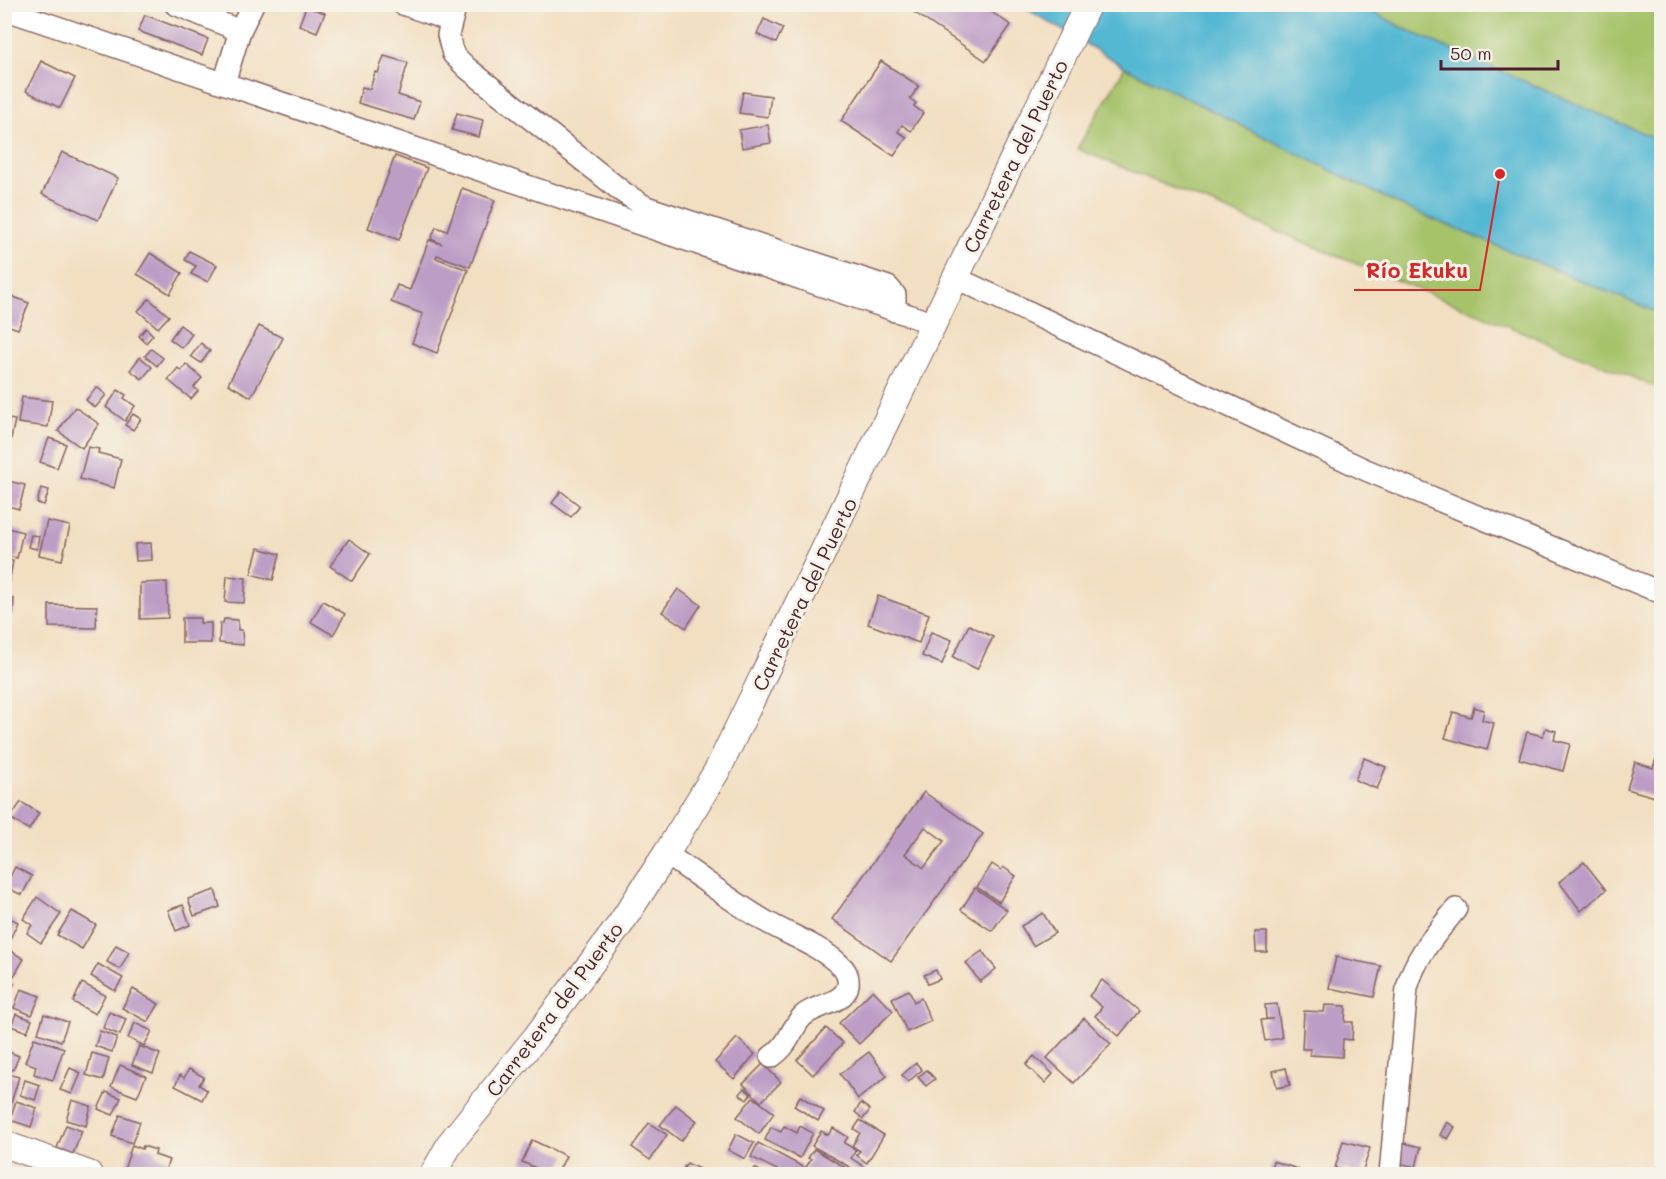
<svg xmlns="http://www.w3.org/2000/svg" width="1666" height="1179" font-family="Mali,sans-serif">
<rect width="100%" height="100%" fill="#f7f3e8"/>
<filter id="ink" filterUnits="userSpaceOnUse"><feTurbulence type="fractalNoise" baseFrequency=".0167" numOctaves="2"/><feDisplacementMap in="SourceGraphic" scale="12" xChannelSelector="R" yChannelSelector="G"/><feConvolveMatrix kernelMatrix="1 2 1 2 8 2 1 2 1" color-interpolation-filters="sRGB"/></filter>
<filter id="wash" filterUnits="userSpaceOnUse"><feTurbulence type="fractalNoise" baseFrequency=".008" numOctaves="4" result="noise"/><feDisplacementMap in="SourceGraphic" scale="24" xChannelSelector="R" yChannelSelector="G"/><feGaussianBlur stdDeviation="1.35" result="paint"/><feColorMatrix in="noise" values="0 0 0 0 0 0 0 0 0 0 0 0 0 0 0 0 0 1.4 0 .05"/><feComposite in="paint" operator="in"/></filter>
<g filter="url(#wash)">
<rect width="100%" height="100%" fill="#f2dfc2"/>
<g fill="#a6c36a" stroke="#78714a" stroke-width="1.5">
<path d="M1359,5H1661V141L1411,32Z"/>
<path d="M1125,67L1404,207L1661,314V389L1077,149Z"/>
</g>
<path fill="#55b8d3" stroke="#506c7f" stroke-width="1.5" d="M1020,5H1359L1411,32L1661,141V314L1404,207L1125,67Z"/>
<g id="blocks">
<g fill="#bd9dc6" fill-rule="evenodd">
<path d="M776,4H792L791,11L775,9Z"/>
<path d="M902,4H991L994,7L990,11L1011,25L986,61Z"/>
<path d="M306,7L325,13L317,32L299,25Z"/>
<path d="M145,15L208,39L202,55L138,31Z"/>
<path d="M764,19L783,28L776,43L757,34Z"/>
<path d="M384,56L408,63L398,95L420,102L414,120L358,103L362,87L370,89L375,72L378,73Z"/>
<path d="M41,61L75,78L60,108L26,91Z"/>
<path d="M881,61L919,86L910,99L916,103L914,106L923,113L911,131L902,125L898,132L907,137L894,156L841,121Z"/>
<path d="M743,92L771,96L768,117L739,113Z"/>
<path d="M457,113L483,120L479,137L452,130Z"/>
<path d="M768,125L771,143L742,148L739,130Z"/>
<path d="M62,152L118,178L98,220L42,194Z"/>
<path d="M395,156L427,168L399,240L368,228Z"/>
<path d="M462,188L495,200L470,267L437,255L436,258L468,270L437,353L412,343L423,314L391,302L397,285L410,290L429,240L442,244L431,239L436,227L447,231Z"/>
<path d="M189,251L217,265L208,282L191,274L196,266L185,260Z"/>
<path d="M150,253L182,273L170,294L137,274Z"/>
<path d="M4,293L29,303L18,329L4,324Z"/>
<path d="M149,299L169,316L158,328L138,311Z"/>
<path d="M180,325L192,334L182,348L170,339Z"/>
<path d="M259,326L283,338L251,397L228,384Z"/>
<path d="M146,328L153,335L146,343L139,336Z"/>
<path d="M201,343L210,351L201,363L191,356Z"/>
<path d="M151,349L163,358L157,366L145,356Z"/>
<path d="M140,357L152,367L142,379L130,370Z"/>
<path d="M186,364L202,378L194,387L198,391L191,399L168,380L178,368L181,371Z"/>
<path d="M97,387L106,395L95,408L86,400Z"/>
<path d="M118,390L126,395L124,398L135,406L125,421L106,407Z"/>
<path d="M22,397L52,401L48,427L18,423Z"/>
<path d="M75,407L99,424L82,448L58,431Z"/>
<path d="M133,414L141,419L133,430L125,425Z"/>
<path d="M4,418L15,420L9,448L4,447Z"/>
<path d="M49,438L66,444L57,468L40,462Z"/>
<path d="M88,447L99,449L98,453L121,459L114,488L80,479Z"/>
<path d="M4,480L25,485L19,509L4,505Z"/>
<path d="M41,488L49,490L44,505L37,503Z"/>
<path d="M561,491L580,506L571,517L552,503Z"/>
<path d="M47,521L70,526L62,560L39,555Z"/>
<path d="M4,527L23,532L17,558L4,555Z"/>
<path d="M31,535L39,536L37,549L28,547Z"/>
<path d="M349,539L370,554L352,581L330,566Z"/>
<path d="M151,543L152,560L136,561L135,544Z"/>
<path d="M258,548L280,554L273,580L251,574Z"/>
<path d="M4,559L13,561L9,584L4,583Z"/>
<path d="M227,576L246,578L244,603L225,602Z"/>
<path d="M167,582L168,618L140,619V583Z"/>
<path d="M678,589L701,605L686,628L662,612Z"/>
<path d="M878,596L929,614L919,643L868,624Z"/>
<path d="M4,598L14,599L13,614L4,613Z"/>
<path d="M323,601L345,614L333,635L311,622Z"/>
<path d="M49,605L97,606L96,628L49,627Z"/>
<path d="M182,618H200V623H211V643H182Z"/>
<path d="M224,619L238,620V630H242L243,645L219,643L220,623H223Z"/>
<path d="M969,625L993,637L977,669L953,657Z"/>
<path d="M931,632L952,640L942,664L922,656Z"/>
<path d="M1474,707L1484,710L1482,720L1494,723L1487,750L1445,738L1453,712L1471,717Z"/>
<path d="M1546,728L1556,731L1554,740L1570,744L1563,771L1519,759L1527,732L1543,736Z"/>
<path d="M1364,758L1386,767L1377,789L1355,780Z"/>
<path d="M1656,759L1662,760V799L1627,789L1635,762L1653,768Z"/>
<path d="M924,792L983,834L891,961L832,919ZM925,827L944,841L924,868L905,854Z"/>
<path d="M21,802L39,813L29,830L10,818Z"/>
<path d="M1584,862L1606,890L1581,911L1559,882Z"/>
<path d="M992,864L1001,870L1003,867L1016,876L999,902L977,887Z"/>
<path d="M15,867L32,876L22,895L5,887Z"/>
<path d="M975,888L1007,910L992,931L961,910Z"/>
<path d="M215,890L220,907L194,916L188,899Z"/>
<path d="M37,897L61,914L41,943L27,933L32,925L23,919Z"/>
<path d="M183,905L190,925L176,931L168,910Z"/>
<path d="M72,911L96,925L82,949L57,935Z"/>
<path d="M1043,913L1055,933L1033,946L1021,926Z"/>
<path d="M4,915L18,922L10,939L4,937Z"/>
<path d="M1255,932H1267V952H1256Z"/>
<path d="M116,945L129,952L120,969L107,962Z"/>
<path d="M4,947L24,959L14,976L4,970Z"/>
<path d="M982,951L996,969L980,982L966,963Z"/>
<path d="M1336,957L1381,966L1374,997L1329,988Z"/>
<path d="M98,964L123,978L115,991L91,976Z"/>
<path d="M936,970L940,979L928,984L924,975Z"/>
<path d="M4,978L14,984L4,999Z"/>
<path d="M1102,980L1139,1011L1119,1036L1095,1016L1102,1007L1089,996Z"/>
<path d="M82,983L105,995L95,1014L73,1002Z"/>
<path d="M21,989L40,996L32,1015L14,1008Z"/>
<path d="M133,989L159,1004L148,1022L122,1008Z"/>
<path d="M873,990L893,1011L859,1044L839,1023Z"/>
<path d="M909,990L914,1002L921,998L931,1021L907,1032L892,998Z"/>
<path d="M1277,1004L1282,1038L1265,1041L1261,1020L1273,1019H1266L1265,1005Z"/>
<path d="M1325,1005L1346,1006L1345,1022H1353L1352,1040L1343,1039L1342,1057L1310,1055V1049H1302L1304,1011L1324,1012Z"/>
<path d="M109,1012L126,1019L120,1035L103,1028Z"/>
<path d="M16,1014L32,1020L27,1032L11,1026Z"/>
<path d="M44,1014L68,1022L61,1041L38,1033Z"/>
<path d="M1084,1018L1111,1044L1074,1083L1047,1058Z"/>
<path d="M135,1023L152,1031L144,1046L128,1038Z"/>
<path d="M826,1028L843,1043L813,1075L797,1060Z"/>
<path d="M100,1031L117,1037L112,1052L95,1046Z"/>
<path d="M34,1038L64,1048L53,1080L34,1074L36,1066L25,1062Z"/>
<path d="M737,1038L755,1054L734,1079L715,1062Z"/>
<path d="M139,1046L160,1054L153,1073L132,1065Z"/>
<path d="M7,1051L19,1056L13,1070L4,1066Z"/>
<path d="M869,1052L887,1076L858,1099L840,1074Z"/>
<path d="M92,1053L109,1058L103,1080L86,1075Z"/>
<path d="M1034,1056L1053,1074L1045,1083L1026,1065Z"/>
<path d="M916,1063L922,1070L908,1082L902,1075Z"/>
<path d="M763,1064L781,1082L761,1102L743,1084Z"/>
<path d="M120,1065L146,1076L137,1097L111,1087Z"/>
<path d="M70,1068L81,1073L72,1094L60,1090Z"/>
<path d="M1286,1068L1290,1085L1277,1088L1273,1071Z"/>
<path d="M189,1069L204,1077L199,1085L207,1090L202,1100L175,1086L180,1075L184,1078Z"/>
<path d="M927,1070L935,1079L926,1086L918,1077Z"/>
<path d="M4,1073L19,1077L5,1123L4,1122Z"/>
<path d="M25,1080L40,1085L35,1100L20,1095Z"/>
<path d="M744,1088L751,1094L747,1100L739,1094Z"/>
<path d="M106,1092L121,1098L113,1115L98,1109Z"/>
<path d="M800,1096L824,1111L818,1121L794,1106Z"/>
<path d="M753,1097L774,1113L759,1134L737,1117Z"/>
<path d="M72,1100L91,1106L86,1126L66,1120Z"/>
<path d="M16,1101L37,1108L31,1127L10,1120Z"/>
<path d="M861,1103L870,1110L863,1119L855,1112Z"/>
<path d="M676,1105L697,1121L681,1141L660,1125Z"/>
<path d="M120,1115L140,1122L132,1143L112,1136Z"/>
<path d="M860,1120L884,1135L867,1163L856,1155L860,1151L852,1146L860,1133L854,1129Z"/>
<path d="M1447,1122L1455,1127L1448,1139L1440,1135Z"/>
<path d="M649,1123L667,1135L650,1160L632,1147Z"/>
<path d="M66,1125L82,1131L73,1154L57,1148Z"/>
<path d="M784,1126L797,1133L800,1126L813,1133L800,1158L765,1140L771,1127L781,1132Z"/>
<path d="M833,1128L848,1137L844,1143L856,1150L851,1158L866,1168L862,1174L812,1146L821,1131L828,1135Z"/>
<path d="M736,1134L754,1143L745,1159L728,1150Z"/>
<path d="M532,1140L566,1156L557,1174H550L522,1162Z"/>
<path d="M1343,1141L1370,1148L1362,1174L1335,1168Z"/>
<path d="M758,1143L805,1168L801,1174H785L751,1157Z"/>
<path d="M1404,1143L1421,1147L1416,1167L1399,1163Z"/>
<path d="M132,1145L142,1149L143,1146L156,1150L155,1155L169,1160L164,1174H137L124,1170Z"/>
<path d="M814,1149L856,1174H802L811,1159L808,1158Z"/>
<path d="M1273,1161L1298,1169L1296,1174H1269Z"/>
<path d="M687,1163L709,1174H680Z"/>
<path d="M755,1168L765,1174H751Z"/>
</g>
</g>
</g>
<g filter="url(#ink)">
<use href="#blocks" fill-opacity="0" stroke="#856260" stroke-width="1.5"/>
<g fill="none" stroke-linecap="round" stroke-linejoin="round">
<g stroke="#856260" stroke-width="24">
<g id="minor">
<path d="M175,4L240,31"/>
<path d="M403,4L451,21"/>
<path d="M456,4L448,35L453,54L467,68L624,193L646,207L888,287L895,295V311"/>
<path d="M4,9L935,324"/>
<path d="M224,83L240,31L253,4"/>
<path d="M956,278L1366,470L1662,593"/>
<path d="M666,854C699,876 731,901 765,921C789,935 819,945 840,965C846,970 849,976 848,985C845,1005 813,1004 801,1018C789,1033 789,1045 771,1057"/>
<path d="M1390,1174L1407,988C1415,956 1436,934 1456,909"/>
</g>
</g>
<g stroke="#856260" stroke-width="28">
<g id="major">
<path d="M4,1144L89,1174"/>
<path d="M433,1174L451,1142L536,1037L619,926L666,854L718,769L1088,4"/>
</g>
</g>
<use href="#minor" stroke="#fff" stroke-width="21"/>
<use href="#major" stroke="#fff" stroke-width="26"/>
</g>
</g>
<g text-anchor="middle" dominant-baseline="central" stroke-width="6" stroke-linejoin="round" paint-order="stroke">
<g font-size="20" fill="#4a1f2b" stroke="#f7f3e8">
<text transform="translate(1015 156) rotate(-64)">Carretera del Puerto</text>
<text transform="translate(804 594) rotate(-64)">Carretera del Puerto</text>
<text transform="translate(554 1009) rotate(-53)">Carretera del Puerto</text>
</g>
</g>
<path fill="none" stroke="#d62828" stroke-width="2" d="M1500 174L1480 290H1354"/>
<circle fill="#d62828" stroke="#f7f3e8" stroke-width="2" cx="1500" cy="174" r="6"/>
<g font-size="21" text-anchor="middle" font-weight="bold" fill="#d62828" stroke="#f7f3e8" stroke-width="6" stroke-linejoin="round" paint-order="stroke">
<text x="1417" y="278">Río Ekuku</text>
</g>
<rect width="1666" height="1179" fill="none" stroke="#f7f3e8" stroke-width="24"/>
<path d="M1441 60v9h117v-9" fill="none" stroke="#4a1f2b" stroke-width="3"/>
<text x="1450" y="60" font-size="18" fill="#4a1f2b" stroke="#f7f3e8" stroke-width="4.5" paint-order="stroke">50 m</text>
</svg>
